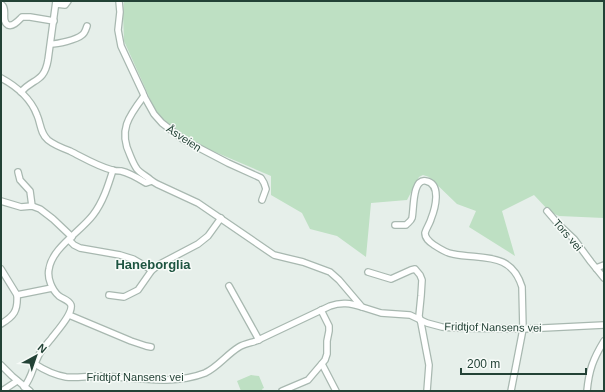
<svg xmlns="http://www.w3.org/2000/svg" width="605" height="392" font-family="Arial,sans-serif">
<rect width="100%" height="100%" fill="#e6efea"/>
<g fill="#bee0c3">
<path d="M124,1H604V218L559,216L550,212L534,195L502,211L515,256L469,227L476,211L457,204L429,177L423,175L419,177L407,200L371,203L366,257L337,236L310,229L302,213L271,195V176L208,149L174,129L156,112L124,41L123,14Z"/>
<path d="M251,375L259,376L264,388L262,389L263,391H241L237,381Z"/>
</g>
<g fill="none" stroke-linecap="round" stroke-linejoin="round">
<g stroke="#a8b8b0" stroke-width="8">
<g id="minor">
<path d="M119,1L120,12L118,30L121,46L143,93L144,96L154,114L162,123L184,140L228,163L261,178L264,183L266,189L262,200"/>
<path d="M1,4C2,5 3,6 3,6C7,12 1,21 8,25C13,27 18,21 22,17H30L54,21"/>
<path d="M56,4L65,5L68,1"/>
<path d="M51,44C58,44 76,40 82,35C85,33 86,29 87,26"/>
<path d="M1,78C16,86 31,99 37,115C41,124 40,133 48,140C54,145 62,148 70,151C84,158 97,166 112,170C115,171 118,171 121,171C130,173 138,178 146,183L152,181L157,184L198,203L274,255L303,262L330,272L339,280L362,307L381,313L410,315L427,323L442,327L455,328L523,329L604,325"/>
<path d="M21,92C33,78 44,83 48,60L56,1"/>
<path d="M144,96C129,116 118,130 130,155C132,160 134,165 137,169C141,174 147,176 152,181"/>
<path d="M18,172L20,180L30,191L32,206"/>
<path d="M1,201L21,207L32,206L40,209L53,219L72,237"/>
<path d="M547,211L559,225L574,239L591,262L604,278"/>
<path d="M395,225H406C409,222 411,221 412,218C414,210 412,178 426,181C442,184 435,209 431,219C430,223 426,229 425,233C425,239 430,242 434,245C440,249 446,253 453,254C482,260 511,251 522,287L523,329L511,391"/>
<path d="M69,240L74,245L80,248L120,255L133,259L152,270L160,264L198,244L208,236L221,218"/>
<path d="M596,268L604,265"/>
<path d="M1,269L17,295L52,288"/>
<path d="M368,272L391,279L411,270L415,269L420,275L422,280L421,296L419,316L421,323L429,365L427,391"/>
<path d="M229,286L259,340"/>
<path d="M109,295L124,297L138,290L152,270"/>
<path d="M69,315L131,341L146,346L151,347"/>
<path d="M1,324C14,316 18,311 17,295"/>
<path d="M35,364C44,370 55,375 66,377C76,378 88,376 99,376C133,377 172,386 205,373C218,367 226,355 239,347C244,344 250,343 256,341L330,306C341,302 350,303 362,307"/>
<path d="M322,364L336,391"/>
<path d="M1,365L12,376L30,391"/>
<path d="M24,387C32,377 32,369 37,359C40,351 46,345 51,339C56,332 73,314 71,305C69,300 63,299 59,296C52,290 47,278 49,269C52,248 80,232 93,215C103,202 108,186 113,170"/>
<path d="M2,391L17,381"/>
<path d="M282,391L308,380L325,360L327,354V341L329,331V326L321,310"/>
<path d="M587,391C589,370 593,359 604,341"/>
</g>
</g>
<use href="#minor" stroke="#fff" stroke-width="5.5"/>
</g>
<g text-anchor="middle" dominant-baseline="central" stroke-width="3" stroke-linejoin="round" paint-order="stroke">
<g font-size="11" fill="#234236" stroke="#f7fbf8">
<text transform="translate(184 138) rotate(33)">Åsveien</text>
<text transform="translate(568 235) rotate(49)">Tors vei</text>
<text transform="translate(493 327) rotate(1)">Fridtjof Nansens vei</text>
<text x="135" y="377">Fridtjof Nansens vei</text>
</g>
<g font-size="13" font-weight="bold" fill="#1e5541" stroke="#f7fbf8">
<text x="153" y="264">Haneborglia</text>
</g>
</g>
<rect width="605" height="392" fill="none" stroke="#234236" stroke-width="4"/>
<g transform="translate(36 356) rotate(40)" stroke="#f7fbf8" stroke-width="3" paint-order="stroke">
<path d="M0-3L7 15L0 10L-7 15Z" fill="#234236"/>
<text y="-6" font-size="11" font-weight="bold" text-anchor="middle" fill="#234236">N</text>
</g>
<path d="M461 368v6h125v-6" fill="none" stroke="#234236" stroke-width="2"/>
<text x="467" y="368" font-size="12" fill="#234236" stroke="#f7fbf8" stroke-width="3" paint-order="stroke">200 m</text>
</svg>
